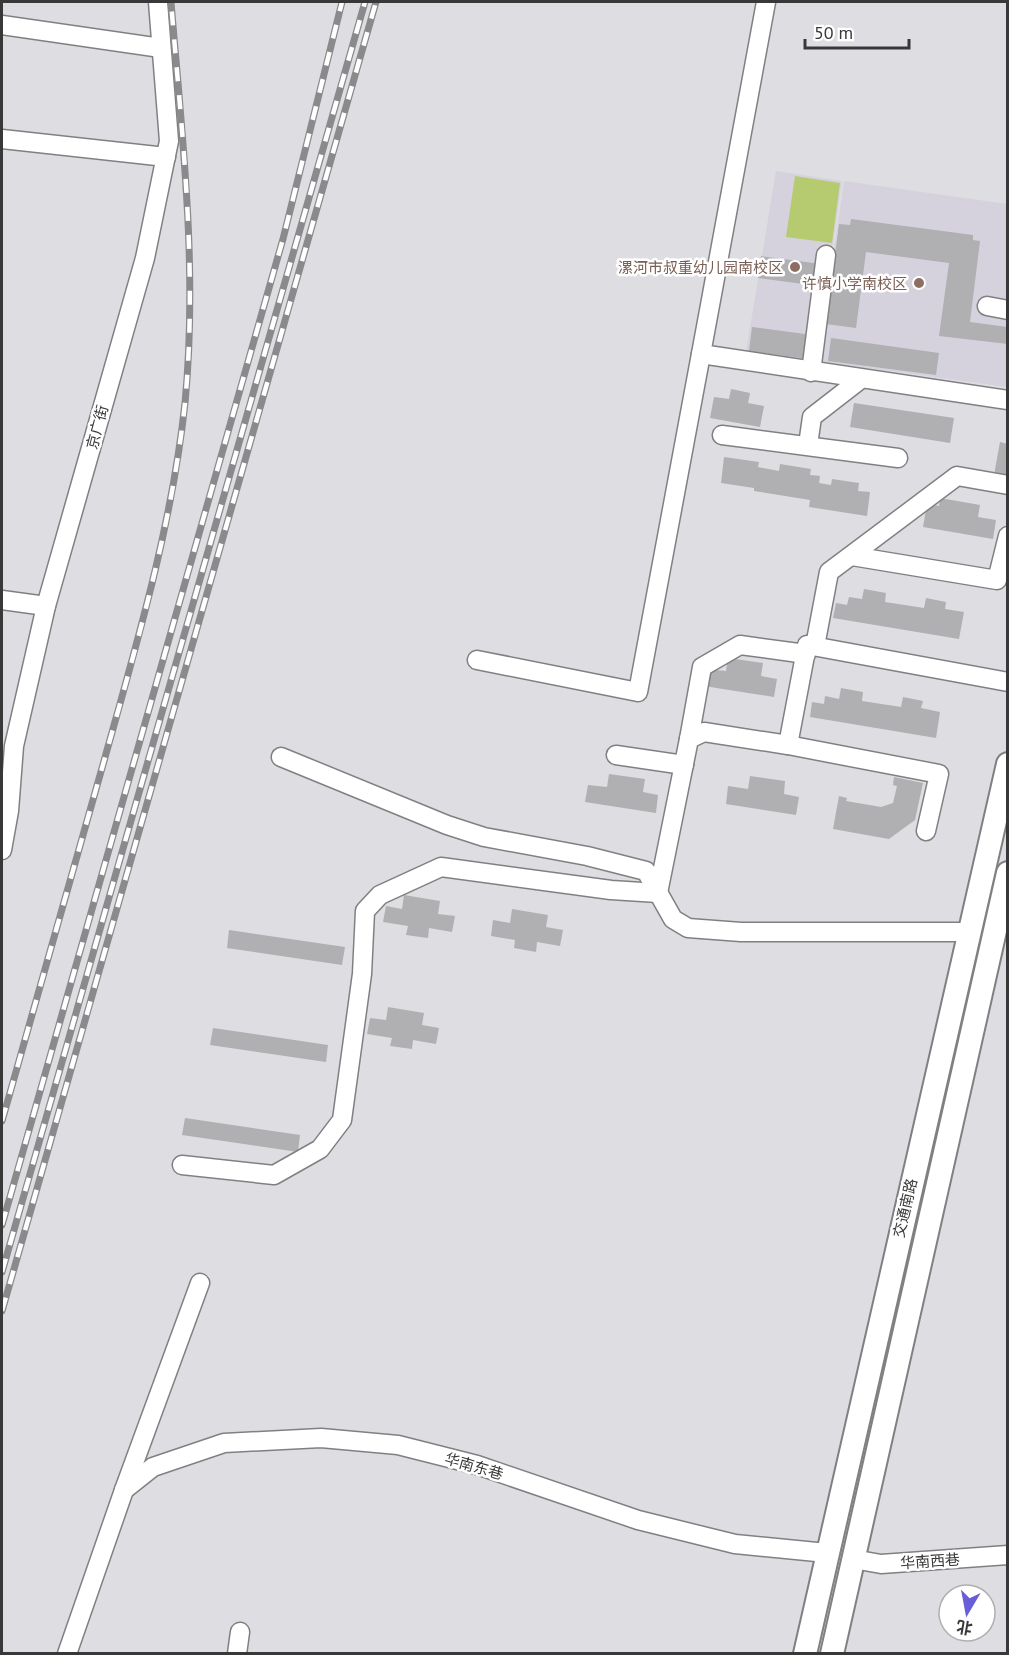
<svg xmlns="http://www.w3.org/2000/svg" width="1009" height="1655" font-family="'PT Sans','Noto Sans SC',sans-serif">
<rect width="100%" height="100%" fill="#dedde1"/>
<g fill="#d5d2dd">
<path d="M776,171L842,181L816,361L746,352Z"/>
<path d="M844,181L1007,204V387L818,361Z"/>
</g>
<path fill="#b6cb70" d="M795,176L840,183L832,243L786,237Z"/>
<g fill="#b0afb2">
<path d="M851,219L973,235V240L980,241L970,322L1008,327V344L939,336L949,263L866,252L856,328L826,324L839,224L850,225Z"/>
<path d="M761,256L821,264L818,286L758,278Z"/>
<path d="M752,327L812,335L809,359L749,351Z"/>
<path d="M831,338L939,353L936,375L828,361Z"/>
<path d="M731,389L750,393L748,403L764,406L760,427L710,418L714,397L729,399Z"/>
<path d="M854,403L954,418L950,443L850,427Z"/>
<path d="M1000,442L1008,444V478L994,475Z"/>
<path d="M724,457L759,462L758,467L779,471L780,464L811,469L810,475L820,476L819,483L831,485L832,479L859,483L858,491L870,492L867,516L809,507L810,500L754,491V488L721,483Z"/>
<path d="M940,498L980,505L978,517L996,520L993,539L923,527L927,504L939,506Z"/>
<path d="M864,589L886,593L885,602L924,608L926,598L946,602L945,609L964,612L959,639L833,618L836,603L847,605L849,597L862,599Z"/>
<path d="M728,658L763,663L761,676L777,679L774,697L704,686L706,669L726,671Z"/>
<path d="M841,688L863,692L862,701L901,707L903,697L923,701L921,708L940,712L936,738L810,717L812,702L824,704L825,696L839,699Z"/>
<path d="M609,774L645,779L643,792L658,795L656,813L585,802L588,785L607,787Z"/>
<path d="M750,776L785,781L784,794L799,797L796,815L726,804L728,786L748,789Z"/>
<path d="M894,777L923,783L915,820L889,839L833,829L839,796L847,798L846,801L881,807L893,803L897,786L893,785Z"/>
<path d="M404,895L440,901L438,914L455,916L452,932L429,928L428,938L406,935L408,926L383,922L386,906L402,909Z"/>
<path d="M512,909L548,915L546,927L563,930L560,946L537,942L536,952L514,948L515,940L491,936L493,920L510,923Z"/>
<path d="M229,930L345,947L342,965L227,948Z"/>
<path d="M388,1007L424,1013L422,1025L439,1028L436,1044L413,1040L412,1049L390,1046L392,1038L367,1034L370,1018L386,1020Z"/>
<path d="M213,1028L328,1045L326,1062L210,1045Z"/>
<path d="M185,1118L300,1135L298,1152L182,1135Z"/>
</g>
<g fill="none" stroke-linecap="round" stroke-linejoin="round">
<g stroke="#807f82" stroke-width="21">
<g id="minor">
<path d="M766,2L701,354L1008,400"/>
<path d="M2,25L161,48"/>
<path d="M2,139L166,157"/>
<path d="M987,306L1008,310"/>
<path d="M811,372L826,255"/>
<path d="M722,435L898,458"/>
<path d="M808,445L812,417L861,379"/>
<path d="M852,556L997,580L1008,536"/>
<path d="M2,600L46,606"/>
<path d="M815,646L829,572L957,476L1008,485"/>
<path d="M477,660L638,692L701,354"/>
<path d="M689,739L702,667L740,645L806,654"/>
<path d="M788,745L939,774L926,831"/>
<path d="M616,755L684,765"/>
<path d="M281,757L447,825L484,837L587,856L646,871L673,919L688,928L741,932H967"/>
<path d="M2,850L9,811L14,746L46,606L145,258L169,141L158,2"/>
<path d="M182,1165L274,1175L320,1149L342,1120L362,974L365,911L380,895L441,867L611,890L658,893L689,739L704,732L788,745L807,645L1008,682"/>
<path d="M124,1490L153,1467L224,1443L321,1438L398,1445L477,1465L638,1520L735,1544L827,1553"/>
<path d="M853,1559L881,1564L1008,1555"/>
<path d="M67,1654L124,1490L200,1283"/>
<path d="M237,1654L240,1632"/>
</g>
</g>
<g stroke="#807f82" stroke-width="26">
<g id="major">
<path d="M805,1654L1008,764"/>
<path d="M832,1654L1008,873"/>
</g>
</g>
<use href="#minor" stroke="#fff" stroke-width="18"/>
<use href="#major" stroke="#fff" stroke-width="22"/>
<g stroke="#8a8a8c" stroke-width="7">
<g id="rail">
<path d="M2,1121C36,1001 70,881 104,761C137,643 172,525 185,403C198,268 182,135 171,2"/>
<path d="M2,1225L283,239L342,2"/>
<path d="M2,1272L365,2"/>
<path d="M2,1311L376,2"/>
</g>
</g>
<use href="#rail" stroke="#fff" stroke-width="4.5" stroke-dasharray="14" stroke-linecap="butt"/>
</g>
<g fill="#8d6e63" stroke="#fff" stroke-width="2">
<circle cx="795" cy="267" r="6"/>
<circle cx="919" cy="283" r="6"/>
</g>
<g text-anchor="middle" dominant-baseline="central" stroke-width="5" stroke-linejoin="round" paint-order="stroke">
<g font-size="15" fill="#785e54" stroke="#fff" text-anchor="end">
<text x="783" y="267">漯河市叔重幼儿园南校区</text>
<text x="907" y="283">许慎小学南校区</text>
</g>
<g font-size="15" fill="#383839" stroke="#fff">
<text transform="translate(97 427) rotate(-75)">京广街</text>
<text transform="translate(905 1208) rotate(-77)">交通南路</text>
<text transform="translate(474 1466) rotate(16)">华南东巷</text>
<text transform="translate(930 1561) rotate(-4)">华南西巷</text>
</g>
</g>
<rect width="1009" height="1655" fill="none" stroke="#383839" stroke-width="6"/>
<g transform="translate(967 1613) rotate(190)"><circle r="28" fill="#ffffff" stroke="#afafb0" stroke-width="1.5"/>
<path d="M0-4.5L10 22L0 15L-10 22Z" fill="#685fd8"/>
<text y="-9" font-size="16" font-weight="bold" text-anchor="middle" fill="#383839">北</text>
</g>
<path d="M805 39v9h104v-9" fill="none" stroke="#383839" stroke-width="3"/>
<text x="814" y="39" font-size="18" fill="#383839" stroke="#ffffff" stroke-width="4.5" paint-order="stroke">50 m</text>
</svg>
